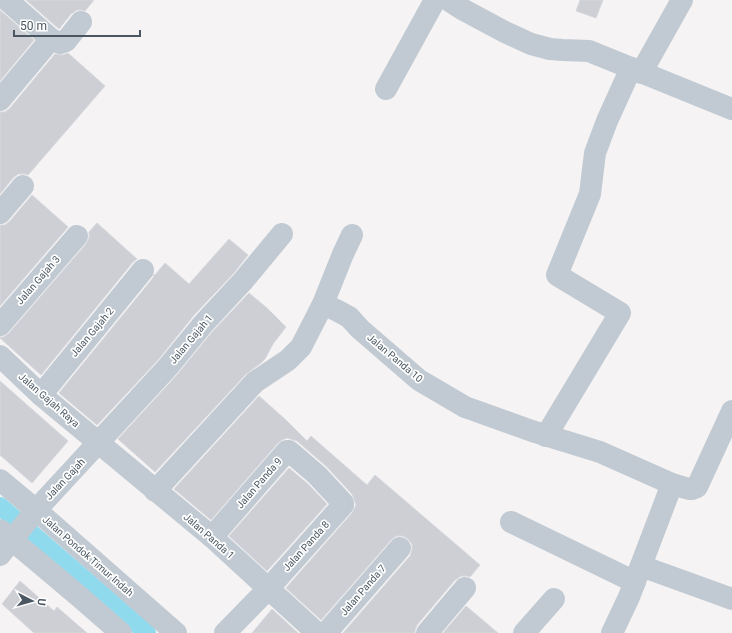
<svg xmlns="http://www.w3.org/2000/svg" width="732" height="633" font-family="Roboto,sans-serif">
<rect width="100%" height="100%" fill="#f5f3f3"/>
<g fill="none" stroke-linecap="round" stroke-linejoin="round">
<path stroke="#90daee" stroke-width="18" d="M0,506L147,633"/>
</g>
<g fill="#cdcfd5" stroke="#d7d9de">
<path d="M26,0H94L85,11L82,10H77L71,14L59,29Z"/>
<path d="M580,0H603L596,18L576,11Z"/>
<path d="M0,10L34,40L0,81Z"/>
<path d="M68,53L105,86L28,175L25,174H18L13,178L0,194V112H5L10,108L55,54L63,55Z"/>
<path d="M32,195L68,227L0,306V225H5L10,221Z"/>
<path d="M97,223L137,259L133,262L41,375L0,338V337H4L9,333L86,244L89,238V232Z"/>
<path d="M229,239L248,255L234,273L194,315L158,360L97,425L59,393L153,278L154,274L155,275L165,263L189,284Z"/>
<path d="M249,293L267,308L286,327L273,344L265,359L261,363L246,374L155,472L118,439L176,376L213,331Z"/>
<path d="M0,381L68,441L32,483L0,455Z"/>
<path d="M259,396L286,420L307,441L311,436L367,485L375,475L480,565L470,577L467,576H461L455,580L417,625L415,630V633H343L410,556L412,550V544L408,539L403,536H396L391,540L321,620L286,588L352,513L356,505L352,494L326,466L297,441L287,438L282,440L278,443L211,520L174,489Z"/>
<path d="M289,468L308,484L327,504L267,571L229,536Z"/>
<path d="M20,581L54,611L57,607L87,633H34L2,604Z"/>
<path d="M466,606L485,622L498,633H443Z"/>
<path d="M272,609L298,633H252Z"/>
</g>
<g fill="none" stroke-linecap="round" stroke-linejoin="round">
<g stroke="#c1cad2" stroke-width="22">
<path d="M7,0L51,39L60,43L66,41L81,22"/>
<path d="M448,0L462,9L505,32L531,44L550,49L563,50L589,51L732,109"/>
<path d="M641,73L682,0"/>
<path d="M386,89L435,0"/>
<path d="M0,100L51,39"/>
<path d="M0,213L23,186"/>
<path d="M323,304L343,254L352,235"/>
<path d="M0,325L77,236"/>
<path d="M0,356L41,395L212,537L317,633"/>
<path d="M41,395L143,270"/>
<path d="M546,436L620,313L557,275L590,194L595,153L607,121L631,68"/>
<path d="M0,480L36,510L176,633"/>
<path d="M155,491L255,382L288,360L301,347L323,304L336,310L349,317L360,329L419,380L465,407L532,431L600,452L672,484L689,489H692L697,487L732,411"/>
<path d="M511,522L635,582"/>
<path d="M0,530L81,598L121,633"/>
<path d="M212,537L287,451H289L317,475L343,503V505L268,589L225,633"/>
<path d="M0,555L36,510L167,368L204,323L243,281L282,234"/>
<path d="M641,566L732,599"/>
<path d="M326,633L400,548"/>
<path d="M427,633L465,588"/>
<path d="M524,633L554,599"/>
<path d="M612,633L629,597L672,484"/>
</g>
</g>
<g text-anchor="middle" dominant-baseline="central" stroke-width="3.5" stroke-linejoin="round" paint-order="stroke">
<g font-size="10" fill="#4a5661" stroke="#fff">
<text transform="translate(38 280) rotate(-49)">Jalan Gajah 3</text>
<text transform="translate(92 332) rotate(-50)">Jalan Gajah 2</text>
<text transform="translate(191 339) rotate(-50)">Jalan Gajah 1</text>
<text transform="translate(395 358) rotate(40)">Jalan Panda 10</text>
<text transform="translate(49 400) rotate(41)">Jalan Gajah Raya</text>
<text transform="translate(65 479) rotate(-47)">Jalan Gajah</text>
<text transform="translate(259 483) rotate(-49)">Jalan Panda 9</text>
<text transform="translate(209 536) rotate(41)">Jalan Panda 1</text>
<text transform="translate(306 546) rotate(-48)">Jalan Panda 8</text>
<text transform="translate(88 556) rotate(41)">Jalan Pondok Timur Indah</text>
<text transform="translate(363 590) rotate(-49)">Jalan Panda 7</text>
</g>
</g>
<g transform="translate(32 601) rotate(96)" stroke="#ffffff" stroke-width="3" paint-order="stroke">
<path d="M0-3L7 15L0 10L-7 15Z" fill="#4a5661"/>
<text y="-6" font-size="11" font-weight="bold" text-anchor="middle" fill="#4a5661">U</text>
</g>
<path d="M14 30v6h126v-6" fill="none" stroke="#4a5661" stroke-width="2"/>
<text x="20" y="30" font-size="12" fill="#4a5661" stroke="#ffffff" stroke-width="3" paint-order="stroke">50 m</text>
</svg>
